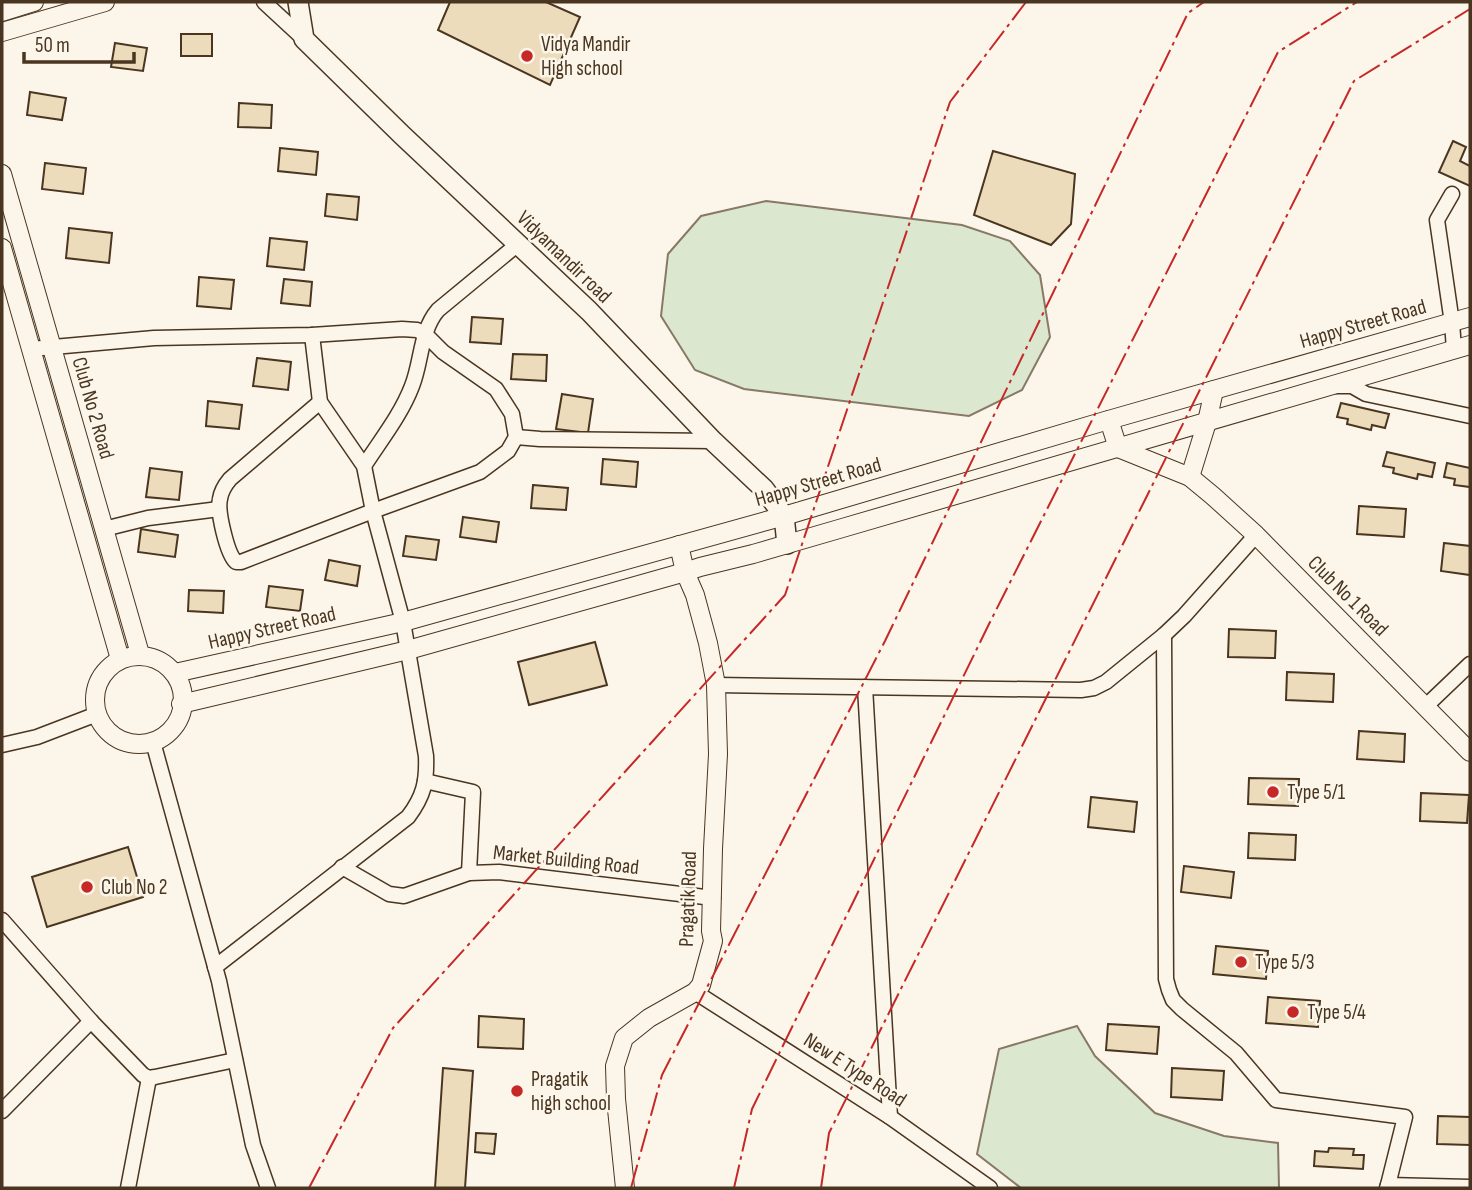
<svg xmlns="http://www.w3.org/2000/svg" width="1472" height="1190" font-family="'Sofia Sans Condensed',sans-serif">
<rect width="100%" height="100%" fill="#fbf6e9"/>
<g fill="#dce7d0" stroke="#887966" stroke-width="2">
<path d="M766,201L962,225L1010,241L1040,275L1050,337L1022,390L969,416L744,389L695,370L661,316L668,254L701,216Z"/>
<path d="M1077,1026L1095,1056L1155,1113L1224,1136L1278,1143L1279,1188H1021L977,1154L999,1049Z"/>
</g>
<g fill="#ecdcbc" stroke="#4a3520" stroke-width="2">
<path d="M450,2H546L580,17L550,85L438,30Z"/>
<rect x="181" y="34" width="31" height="22"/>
<path d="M115,43L147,48L143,71L111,67Z"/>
<path d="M30,92L66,98L62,120L27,115Z"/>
<path d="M239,103L272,105L271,128L238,127Z"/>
<path d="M1453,141L1466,147L1460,161L1470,166V186L1439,172Z"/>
<path d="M280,148L318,152L316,175L278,171Z"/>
<path d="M993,151L1075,174L1071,224L1051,245L974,215Z"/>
<path d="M45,163L86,168L83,194L42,189Z"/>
<path d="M327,194L359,197L357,220L325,216Z"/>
<path d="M69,228L112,233L109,263L66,258Z"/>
<path d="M270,238L307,242L304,270L267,266Z"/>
<path d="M199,277L234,280L231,309L197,306Z"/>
<path d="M284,279L312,282L310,306L281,303Z"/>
<path d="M472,317L503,319L501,344L470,342Z"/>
<path d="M513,354L547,355L546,381L511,379Z"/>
<path d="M257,358L291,362L288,390L253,386Z"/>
<path d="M562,394L593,399L588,433L556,429Z"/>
<path d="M208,401L242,405L239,429L206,426Z"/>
<path d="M1341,403L1389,414L1385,428L1372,425L1371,430L1347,424L1348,419L1337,417Z"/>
<path d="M1387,452L1435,463L1432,477L1418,474L1417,479L1393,473L1394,468L1383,466Z"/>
<path d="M603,459L638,462L636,487L601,484Z"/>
<path d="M1447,463L1470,468V487L1454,485L1455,479L1444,477Z"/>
<path d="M150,468L182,472L179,500L146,497Z"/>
<path d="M533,485L568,488L566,510L531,508Z"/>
<path d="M1359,506L1406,509L1404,537L1357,534Z"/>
<path d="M463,517L499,522L496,542L460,537Z"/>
<path d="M141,529L178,535L175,557L138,552Z"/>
<path d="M406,536L439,540L436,560L403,556Z"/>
<path d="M1444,543L1470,546V575L1441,571Z"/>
<path d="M329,560L360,566L357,586L325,580Z"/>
<path d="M269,586L303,590L300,611L266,607Z"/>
<path d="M189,590L224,591L223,613L188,611Z"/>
<path d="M1229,629L1276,631L1275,658L1228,657Z"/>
<path d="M595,642L607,685L529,705L518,662Z"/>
<path d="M1287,672L1334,674L1333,702L1286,700Z"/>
<path d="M1359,731L1405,734L1404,762L1357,759Z"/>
<path d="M1249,778L1299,779L1298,806L1248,804Z"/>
<path d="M1421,793L1469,795L1467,823L1420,821Z"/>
<path d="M1091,797L1137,802L1134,832L1088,827Z"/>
<path d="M1249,833L1296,835L1295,860L1248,858Z"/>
<path d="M128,847L143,897L47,927L32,877Z"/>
<path d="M1184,866L1234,872L1231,898L1181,892Z"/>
<path d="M1216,946L1268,951L1266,979L1213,974Z"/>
<path d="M1268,997L1320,1001L1318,1027L1266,1023Z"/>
<path d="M479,1016L524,1019L523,1049L478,1047Z"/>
<path d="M1108,1024L1159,1027L1157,1054L1106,1050Z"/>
<path d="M443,1068L473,1071L465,1188H435Z"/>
<path d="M1172,1068L1224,1071L1222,1100L1171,1097Z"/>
<path d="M1438,1116L1470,1117V1145L1437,1144Z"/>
<path d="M476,1133L496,1134L494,1154L475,1152Z"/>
<path d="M1329,1148L1354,1149L1353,1155H1364L1363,1169L1314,1166L1315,1151L1328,1152Z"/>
</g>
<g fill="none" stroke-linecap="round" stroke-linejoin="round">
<g stroke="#4a3520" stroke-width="17">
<g id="minor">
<path d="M264,2L304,39"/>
<path d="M1452,194L1437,220L1452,323L1454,349"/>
<path d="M31,349L154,338L312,335L402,329L417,330L425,334L443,352L496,389L512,414L516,437L508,451L480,472L373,511L241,562H236C227,554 217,511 220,499C221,491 225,485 230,479L320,402"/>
<path d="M1336,386H1352L1366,394L1470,416"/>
<path d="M516,437L540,439L713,441"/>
<path d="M364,466C380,441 401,415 412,386C422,361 420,331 438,310L518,244"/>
<path d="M104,529L148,518L219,509"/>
<path d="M1164,635L1166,979L1169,990L1173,1000L1182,1009L1236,1053L1276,1100L1405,1117L1388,1185"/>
<path d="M716,685L1081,690L1094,688L1106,682L1164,635L1184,616L1256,535"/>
<path d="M865,687L890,1117"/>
<path d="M1426,706L1470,664"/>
<path d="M153,742L219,981L253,1145L268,1188"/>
<path d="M2,745L37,737L97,714"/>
<path d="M425,781L473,792L469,873"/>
<path d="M342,867L389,894L404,896L469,873L499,872L713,898"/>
<path d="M2,920L91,1021L143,1075L149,1078L155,1077L235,1060"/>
<path d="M215,967L408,817C424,796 427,781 426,756L403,622L373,511L364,466L320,402L312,335"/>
<path d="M695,992L890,1117L990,1188"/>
<path d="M2,1111L91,1021"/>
<path d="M128,1188L149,1078"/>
<path d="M1387,1188L1388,1185L1470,1187"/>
</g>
</g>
<g stroke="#4a3520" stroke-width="20">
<g id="tertiary">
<path d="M2,12L34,2"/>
<path d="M2,32L105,2"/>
<path d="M2,174L140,654"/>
<path d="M2,248L120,659"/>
<path d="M1109,420L1118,448L1190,477L1213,496L1256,535L1470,752"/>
<path d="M1190,477L1207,422L1214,390"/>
<circle cx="139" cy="700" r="44"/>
<path d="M175,673L403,622L784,516L1105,421L1470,317"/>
<path d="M181,704L408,650L685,572L700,567L753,554L839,529L1470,345"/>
<path d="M625,1188L616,1099L615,1066L624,1038L649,1018L695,992L701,985L713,941L711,931L713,849L718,754L716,685L708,643L695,595L685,572L679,545"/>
</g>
</g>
<g stroke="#4a3520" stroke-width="22">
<path id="secondary" d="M298,2L304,39L402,135L589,311L713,441L764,489L784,516L787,544"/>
</g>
<use href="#minor" stroke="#fbf6e9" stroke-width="14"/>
<use href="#tertiary" stroke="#fbf6e9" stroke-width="18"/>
<use href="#secondary" stroke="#fbf6e9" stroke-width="19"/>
<g stroke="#c62828" stroke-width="2" stroke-dasharray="24 5 3.5 5" stroke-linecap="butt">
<path d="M309,1188L393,1028L785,595L950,102L1026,2"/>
<path d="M631,1188L662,1075L885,641L1188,13L1204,2"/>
<path d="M734,1188L752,1109L989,624L1278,52L1357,2"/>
<path d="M821,1188L829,1133L1354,81L1470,9"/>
</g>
</g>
<g fill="#c62828" stroke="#fbf6e9" stroke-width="2.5">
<circle cx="527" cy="56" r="7"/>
<circle cx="1273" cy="792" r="7"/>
<circle cx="87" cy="887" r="7"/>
<circle cx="1241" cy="962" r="7"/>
<circle cx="1293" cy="1012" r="7"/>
<circle cx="517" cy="1091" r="7"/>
</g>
<g text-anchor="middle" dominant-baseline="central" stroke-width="5" stroke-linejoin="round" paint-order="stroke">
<g font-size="21" fill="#4a3520" stroke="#fbf6e9" text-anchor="start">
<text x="541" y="44">Vidya Mandir<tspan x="541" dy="24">High school</tspan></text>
<text x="1287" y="792">Type 5/1</text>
<text x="101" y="887">Club No 2</text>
<text x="1255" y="962">Type 5/3</text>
<text x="1307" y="1012">Type 5/4</text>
<text x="531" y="1079">Pragatik<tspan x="531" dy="24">high school</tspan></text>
</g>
<g font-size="21" fill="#4a3520" stroke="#fbf6e9">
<text transform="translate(564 257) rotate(44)">Vidyamandir road</text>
<text transform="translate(1363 324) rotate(-16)">Happy Street Road</text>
<text transform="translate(93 408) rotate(74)">Club No 2 Road</text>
<text transform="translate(818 482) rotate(-16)">Happy Street Road</text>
<text transform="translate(1348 596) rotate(45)">Club No 1 Road</text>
<text transform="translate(272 628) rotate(-13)">Happy Street Road</text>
<text transform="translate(566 860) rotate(6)">Market Building Road</text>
<text transform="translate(688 899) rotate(-88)">Pragatik Road</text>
<text transform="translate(855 1070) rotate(33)">New E Type Road</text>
</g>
</g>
<rect width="1472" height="1190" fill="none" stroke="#4a3520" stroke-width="7"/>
<path d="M24 52v10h110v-10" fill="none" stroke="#4a3520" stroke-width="3.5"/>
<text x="35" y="52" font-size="21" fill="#4a3520" stroke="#fbf6e9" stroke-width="5" paint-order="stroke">50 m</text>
</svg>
